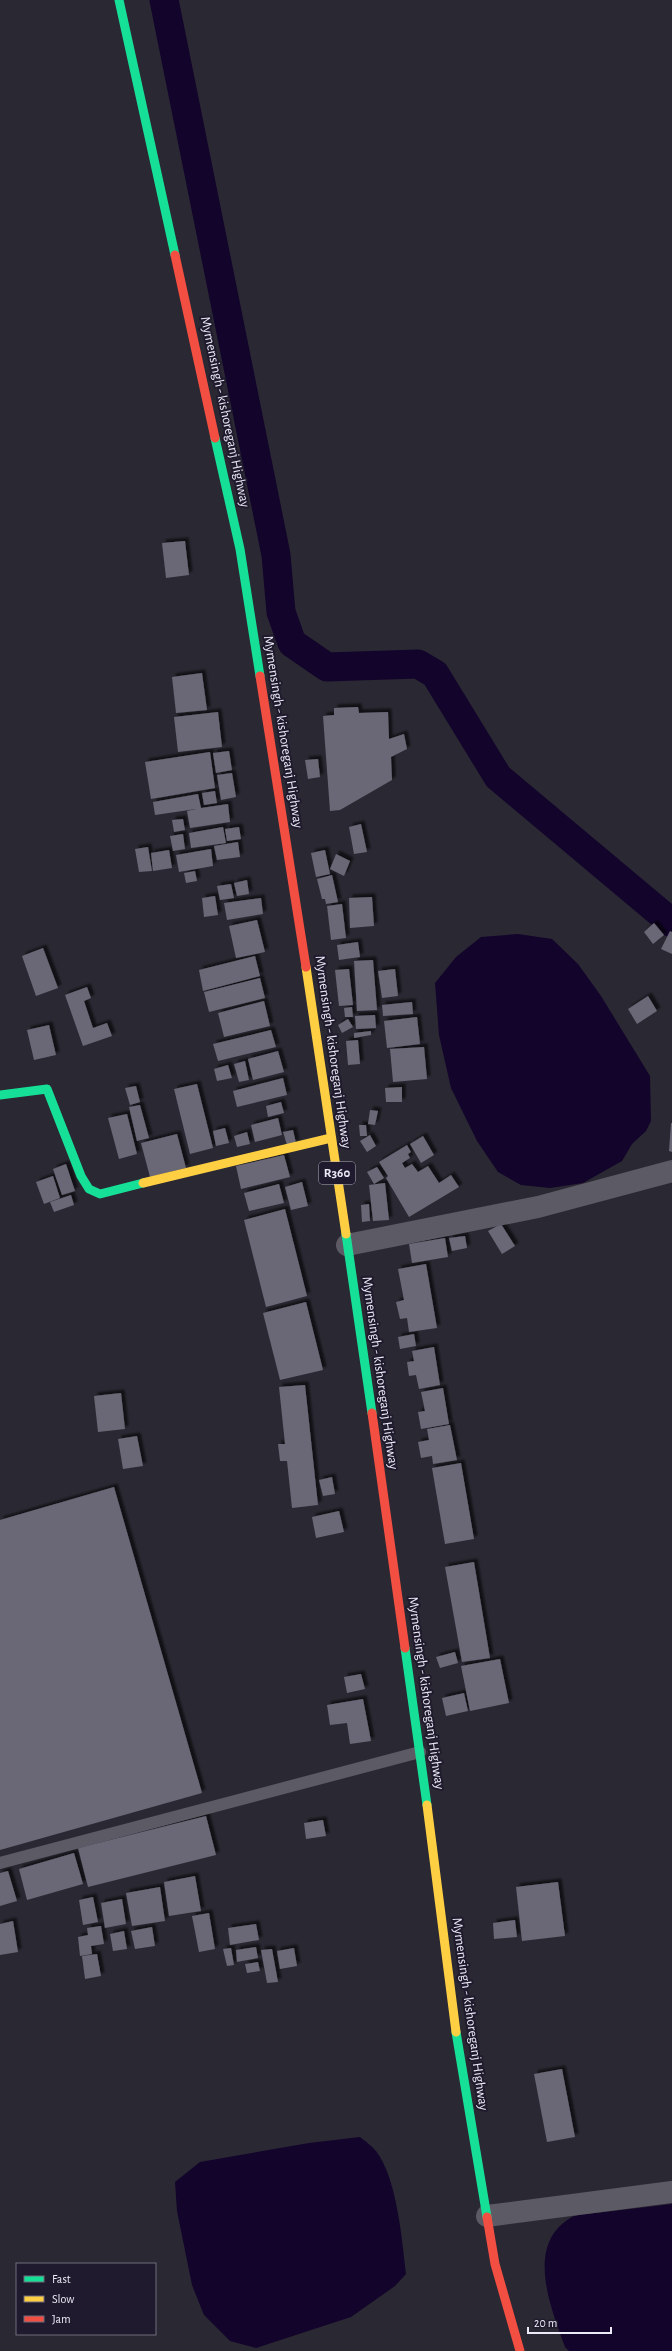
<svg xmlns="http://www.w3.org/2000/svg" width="672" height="2351" font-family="'Alegreya Sans',sans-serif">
<defs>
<filter id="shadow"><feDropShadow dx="3.5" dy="-3.5" stdDeviation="1" flood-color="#0009"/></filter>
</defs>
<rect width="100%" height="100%" fill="#2a2832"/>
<g fill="#13042c">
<path d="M518,934L552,939L578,964L601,996L650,1076L651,1121L646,1131L632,1144L622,1161L583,1183L550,1188L521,1185L498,1172L477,1141L451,1088L439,1035L435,983L456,957L481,937Z"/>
<path d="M360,2137C365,2141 372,2146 376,2151C397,2178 402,2240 406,2274L395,2286L351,2317L256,2348L230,2341L204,2315L192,2285L177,2211L175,2182L200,2162L309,2143Z"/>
<path d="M672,2204V2351H569L565,2347C551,2308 524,2244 572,2217C578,2214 589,2214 596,2213C622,2210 647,2207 672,2204Z"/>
</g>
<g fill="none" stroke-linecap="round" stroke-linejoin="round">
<path stroke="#13042c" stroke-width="29" d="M164,0L276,555L281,612L292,643L327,667L418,664L435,674L498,777L672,923"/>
</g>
<g fill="#6a6776" filter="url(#shadow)">
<path d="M185,541L189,575L166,578L162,543Z"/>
<path d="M202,673L207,710L176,713L172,677Z"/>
<path d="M358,707L359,713L388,712L389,739L404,734L407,749L391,757L392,780L340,810L330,811L323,716L334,715V708Z"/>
<path d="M218,712L222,747L178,752L174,717Z"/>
<path d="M229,751L232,770L216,773L213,753Z"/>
<path d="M210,752L215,788L151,799L145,762Z"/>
<path d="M318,759L320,777L308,779L305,760Z"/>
<path d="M232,773L236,797L221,800L217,775Z"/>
<path d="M215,791L217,803L204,805L202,793Z"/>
<path d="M198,794L201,808L228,804L230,822L190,828L187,811L196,809L155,815L153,802Z"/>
<path d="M183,819L185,830L174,832L172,820Z"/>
<path d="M361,824L367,852L354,854L349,827Z"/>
<path d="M223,827L226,843L191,848L189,833Z"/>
<path d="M239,827L241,839L227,841L225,829Z"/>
<path d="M183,834L185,849L173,851L170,836Z"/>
<path d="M238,842L240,857L217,860L214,846Z"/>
<path d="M148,847L152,871L139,872L135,849Z"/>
<path d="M211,849L213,866L179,872L176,855Z"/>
<path d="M169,850L172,868L153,871L151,853Z"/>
<path d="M325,850L330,874L316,877L311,853Z"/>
<path d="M336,854L350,861L344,876L330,869Z"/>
<path d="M195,871L197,881L186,883L184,873Z"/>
<path d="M332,875L338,902L326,904L325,899H322L317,879Z"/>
<path d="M247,880L249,894L237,896L234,883Z"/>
<path d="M231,884L234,898L220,900L217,886Z"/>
<path d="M215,896L218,915L204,917L202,898Z"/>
<path d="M372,897L374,926L350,928L349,898Z"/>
<path d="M261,898L263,914L227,920L224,903Z"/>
<path d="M342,904L346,938L331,940L327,906Z"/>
<path d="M257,920L265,952L236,958L229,926Z"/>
<path d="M654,923L664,935L653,944L644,932Z"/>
<path d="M670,931L672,932V954L661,949Z"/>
<path d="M358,942L360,957L339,960L337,945Z"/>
<path d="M43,948L58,988L36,996L22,956Z"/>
<path d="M255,956L260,976L203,991L199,970Z"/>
<path d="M373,960L377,1010L357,1011L354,961Z"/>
<path d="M349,969L353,1005L339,1006L335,970Z"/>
<path d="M395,969L398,996L382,998L378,971Z"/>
<path d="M260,978L265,998L209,1012L204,992Z"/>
<path d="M87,987L91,998L84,1001L93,1028L107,1023L112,1036L83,1046L65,995Z"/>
<path d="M648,996L657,1011L637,1024L628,1009Z"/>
<path d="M264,1001L270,1026L224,1037L218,1013Z"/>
<path d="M412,1002L413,1014L383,1016L382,1005Z"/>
<path d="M352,1007L353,1017H345L344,1008Z"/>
<path d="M375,1015L376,1028L356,1029L355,1016Z"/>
<path d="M417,1017L420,1044L387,1048L384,1021Z"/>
<path d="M348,1019L353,1027L342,1033L338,1025Z"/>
<path d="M49,1025L56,1055L34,1060L27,1030Z"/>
<path d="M271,1030L276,1047L218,1061L213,1044Z"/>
<path d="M371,1031V1035L354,1038V1033Z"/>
<path d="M358,1040L360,1064L348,1065L346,1041Z"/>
<path d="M424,1047L427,1079L393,1082L390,1049Z"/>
<path d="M278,1051L284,1072L253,1080L248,1059Z"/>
<path d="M245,1061L249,1080L239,1082L234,1064Z"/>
<path d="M228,1065L232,1078L217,1081L214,1069Z"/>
<path d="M283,1078L287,1095L237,1107L233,1091Z"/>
<path d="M197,1084L213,1148L190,1154L174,1089Z"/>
<path d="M136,1086L140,1102L130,1105L125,1088Z"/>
<path d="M402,1087V1102H386L385,1088Z"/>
<path d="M281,1102L284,1113L268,1117L266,1106Z"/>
<path d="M140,1105L149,1138L137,1141L129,1107Z"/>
<path d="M370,1110L378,1111L375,1125L368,1124Z"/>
<path d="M127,1114L137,1154L119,1159L108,1118Z"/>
<path d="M278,1118L282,1135L255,1142L251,1125Z"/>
<path d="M671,1123H672V1152L669,1151Z"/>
<path d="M359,1125H366L367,1136H360Z"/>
<path d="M225,1128L229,1143L216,1146L213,1131Z"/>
<path d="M293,1130L296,1143L287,1145L283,1132Z"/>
<path d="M247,1132L250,1144L237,1147L234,1136Z"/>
<path d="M177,1134L186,1168L150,1177L141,1143Z"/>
<path d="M370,1135L376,1146L367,1152L360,1141Z"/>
<path d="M423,1136L434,1155L421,1163L410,1144Z"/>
<path d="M407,1145L411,1152L408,1154L410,1158L402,1163L405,1168L412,1164L418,1172L428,1166L439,1183L451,1175L459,1187L409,1217L386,1178L388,1176L379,1162Z"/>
<path d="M284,1155L290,1177L241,1189L236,1166Z"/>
<path d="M66,1164L75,1191L62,1195L53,1169Z"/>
<path d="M377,1167L384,1178L374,1184L367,1172Z"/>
<path d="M53,1176L60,1198L44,1204L36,1182Z"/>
<path d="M302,1182L308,1206L291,1210L285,1187Z"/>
<path d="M385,1183L389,1220L373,1221L369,1185Z"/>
<path d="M279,1184L284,1203L249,1211L244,1193Z"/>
<path d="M71,1195L74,1205L54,1212L50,1202Z"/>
<path d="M369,1204L370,1221L362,1222L361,1205Z"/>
<path d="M285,1209L307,1296L266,1307L244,1220Z"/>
<path d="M501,1224L515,1246L502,1254L488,1231Z"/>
<path d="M465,1236L467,1248L452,1251L449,1238Z"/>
<path d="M445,1238L448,1257L412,1263L409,1244Z"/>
<path d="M426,1264L437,1328L409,1332L407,1318L400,1319L396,1302L404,1300L398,1269Z"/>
<path d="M306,1302L323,1370L280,1380L263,1313Z"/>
<path d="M414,1334L416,1346L400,1349L398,1337Z"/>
<path d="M434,1347L440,1385L419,1389L416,1375L409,1376L407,1362L414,1361L412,1351Z"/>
<path d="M305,1385L318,1505L292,1508L287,1461H280L278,1444H285L279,1387Z"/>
<path d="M443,1388L449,1424L421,1429L418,1412L425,1411L421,1392Z"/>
<path d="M121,1393L125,1429L98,1432L94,1396Z"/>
<path d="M450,1425L457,1460L433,1464L432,1456L421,1458L418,1442L429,1440L427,1429Z"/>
<path d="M137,1436L143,1466L123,1469L118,1439Z"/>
<path d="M461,1463L474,1539L445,1544L432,1468Z"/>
<path d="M332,1477L335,1494L323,1496L319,1480Z"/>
<path d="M114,1487L202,1793L0,1850V1520Z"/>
<path d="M339,1511L344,1532L316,1538L312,1517Z"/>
<path d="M474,1562L490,1658L462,1662L445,1567Z"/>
<path d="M455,1652L458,1663L440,1668L436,1657Z"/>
<path d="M500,1659L509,1703L470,1711L461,1666Z"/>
<path d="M361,1674L365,1689L347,1693L344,1677Z"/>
<path d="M464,1693L468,1711L446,1716L442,1698Z"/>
<path d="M363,1699L371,1741L350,1744L347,1723L330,1725L327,1705Z"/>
<path d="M206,1816L216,1855L88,1887L78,1848Z"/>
<path d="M323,1820L326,1836L306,1839L304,1823Z"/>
<path d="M74,1853L83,1884L27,1900L19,1869Z"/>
<path d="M8,1871L17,1901L0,1906V1873Z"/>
<path d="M195,1876L201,1911L169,1916L164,1882Z"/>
<path d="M558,1882L565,1936L522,1941L516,1887Z"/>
<path d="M160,1887L165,1921L132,1926L126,1893Z"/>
<path d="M93,1897L98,1922L83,1925L79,1900Z"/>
<path d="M122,1899L126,1924L105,1928L101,1903Z"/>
<path d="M209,1913L215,1949L199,1952L192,1916Z"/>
<path d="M515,1920L517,1937L494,1939L493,1923Z"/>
<path d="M13,1921L18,1952L0,1955V1924Z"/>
<path d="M256,1924L259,1940L230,1945L228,1928Z"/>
<path d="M101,1926L104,1944L91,1946L92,1954L80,1956L78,1937L88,1935L87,1928Z"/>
<path d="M152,1927L155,1946L135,1949L131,1931Z"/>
<path d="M124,1931L127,1949L113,1951L110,1934Z"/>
<path d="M256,1947L258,1958L237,1962L236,1950Z"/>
<path d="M231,1948L234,1965L227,1966L223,1949Z"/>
<path d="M294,1948L297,1966L280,1969L277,1951Z"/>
<path d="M272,1949L278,1982L267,1983L261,1950Z"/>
<path d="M97,1954L101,1976L85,1979L82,1956Z"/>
<path d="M258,1962L260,1971L247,1973L245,1964Z"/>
<path d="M562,2069L575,2137L547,2142L534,2074Z"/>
</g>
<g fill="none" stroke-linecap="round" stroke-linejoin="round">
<path stroke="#5c5a64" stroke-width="12" d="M0,1863L420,1752"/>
<g stroke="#5c5a64" stroke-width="22">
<path d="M347,1245L538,1207L672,1171"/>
<path d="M487,2216L672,2192"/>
</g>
<g stroke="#16e098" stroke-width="9">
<path d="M119,0L175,255"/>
<path d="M215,438L240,549L260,676"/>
<path d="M0,1095L47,1089L81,1176L89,1189L100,1194L143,1183"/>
<path d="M346,1234L372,1413"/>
<path d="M405,1648L427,1805"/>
<path d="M456,2032L487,2217"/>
</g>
<g stroke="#ffcf43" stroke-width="9">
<path d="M306,967L346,1234"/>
<path d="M143,1183L331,1138"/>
<path d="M427,1805L456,2032"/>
</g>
<g stroke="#f24e42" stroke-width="9">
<path d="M175,255L215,438"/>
<path d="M260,676L306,967"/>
<path d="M372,1413L405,1648"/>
<path d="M487,2217L495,2264L520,2351"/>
</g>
</g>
<g text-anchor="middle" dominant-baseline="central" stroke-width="4" stroke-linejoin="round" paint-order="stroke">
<rect fill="#1f1a2d" stroke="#afacbb" stroke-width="1" x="319" y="1162" width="36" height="22" rx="3"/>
<g font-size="13" font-weight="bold" fill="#edeaf8">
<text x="337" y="1173">R360</text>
</g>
<g font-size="14" fill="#edeaf8" stroke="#1f1a2d">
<text transform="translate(225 412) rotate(78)">Mymensingh - kishoreganj Highway</text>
<text transform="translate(283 732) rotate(81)">Mymensingh - kishoreganj Highway</text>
<text transform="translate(333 1052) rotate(82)">Mymensingh - kishoreganj Highway</text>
<text transform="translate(380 1373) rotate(82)">Mymensingh - kishoreganj Highway</text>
<text transform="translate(426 1693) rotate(82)">Mymensingh - kishoreganj Highway</text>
<text transform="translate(470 2014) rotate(82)">Mymensingh - kishoreganj Highway</text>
</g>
</g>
<rect x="16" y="2263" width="140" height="72" fill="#1f1a2d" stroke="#716d7e"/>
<rect x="24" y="2276" width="20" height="6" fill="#16e098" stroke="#716d7e"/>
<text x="52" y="2283" font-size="12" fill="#edeaf8">Fast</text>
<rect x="24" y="2296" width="20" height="6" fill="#ffcf43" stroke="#716d7e"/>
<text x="52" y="2303" font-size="12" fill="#edeaf8">Slow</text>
<rect x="24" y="2316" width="20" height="6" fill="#f24e42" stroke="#716d7e"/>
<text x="52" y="2323" font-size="12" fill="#edeaf8">Jam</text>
<path d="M528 2327v6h83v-6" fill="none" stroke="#edeaf8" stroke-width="2"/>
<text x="534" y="2327" font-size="12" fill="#edeaf8" stroke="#1f1a2d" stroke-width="3" paint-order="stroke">20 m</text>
</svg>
